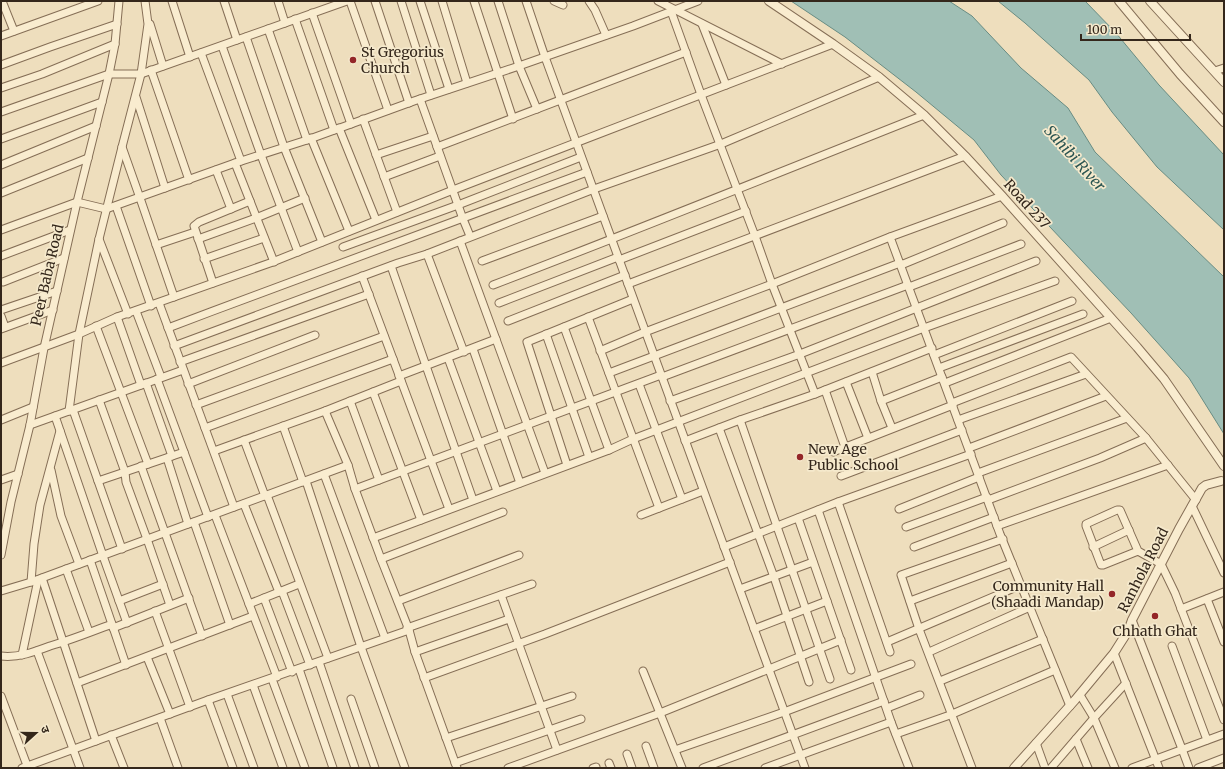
<svg xmlns="http://www.w3.org/2000/svg" width="1225" height="769" font-family="Merriweather,'Noto Sans Devanagari',serif">
<rect width="100%" height="100%" fill="#eedebd"/>
<g fill="#a0bfb5" stroke="#688c83">
<path d="M791,1H949L972,16L1021,68L1068,108L1095,152L1224,277V434L1189,378L1131,313L1001,175L974,140L916,92L845,37Z"/>
<path d="M998,1H1085L1116,33L1159,85L1224,155V230L1157,167L1112,112L1089,80L1025,23Z"/>
</g>
<g fill="none" stroke-linecap="round" stroke-linejoin="round">
<g stroke="#856e56" stroke-width="9">
<g id="minor">
<path d="M2,1L14,31"/>
<path d="M172,1L190,57"/>
<path d="M224,1L237,40"/>
<path d="M278,1L285,23"/>
<path d="M350,1L388,110"/>
<path d="M375,1L409,103"/>
<path d="M401,1L431,95"/>
<path d="M420,1L449,89"/>
<path d="M442,1L467,83"/>
<path d="M474,1L513,119"/>
<path d="M498,1L519,66L537,109"/>
<path d="M526,1L545,57L805,768"/>
<path d="M554,1L563,5"/>
<path d="M589,1L595,10L606,35"/>
<path d="M658,1L782,64"/>
<path d="M671,11L703,100L755,236L772,284L815,394"/>
<path d="M312,13L351,124"/>
<path d="M295,19L334,130"/>
<path d="M150,24L163,66"/>
<path d="M702,24L726,85"/>
<path d="M268,29L307,140"/>
<path d="M1,36L98,1"/>
<path d="M246,37L284,147L322,242"/>
<path d="M222,46L261,155L298,252"/>
<path d="M201,53L241,161"/>
<path d="M1,65L50,47L117,24"/>
<path d="M151,70L189,180"/>
<path d="M1215,71L1224,68"/>
<path d="M1,88L42,74L115,44"/>
<path d="M136,97L165,188"/>
<path d="M420,99L463,219L470,236"/>
<path d="M1,112L109,74H141L347,1"/>
<path d="M363,119L397,212"/>
<path d="M339,128L376,220"/>
<path d="M311,138L349,231"/>
<path d="M1,139L102,102"/>
<path d="M122,147L140,198L174,297"/>
<path d="M437,147L686,52"/>
<path d="M376,155L433,136"/>
<path d="M235,163L274,262"/>
<path d="M1,165L96,126"/>
<path d="M216,170L231,209"/>
<path d="M384,177L440,156"/>
<path d="M1,193L88,158"/>
<path d="M1002,196L890,237L1000,534L1070,706"/>
<path d="M116,206L151,306"/>
<path d="M1,230L77,202L106,209L235,163L307,140L414,101L516,67L633,26L698,1"/>
<path d="M99,239L128,314"/>
<path d="M198,239L256,218L305,198"/>
<path d="M460,241L545,473"/>
<path d="M156,245L195,232"/>
<path d="M343,247L458,205L581,157"/>
<path d="M427,254L464,352"/>
<path d="M1,256L70,230"/>
<path d="M204,259L264,238"/>
<path d="M619,260L746,211"/>
<path d="M482,261L603,216"/>
<path d="M901,265L1003,223"/>
<path d="M391,266L473,500"/>
<path d="M362,276L449,509"/>
<path d="M3,282L64,258"/>
<path d="M213,283L194,226L199,222L250,201"/>
<path d="M628,284L965,156"/>
<path d="M493,285C637,230 780,172 924,115"/>
<path d="M909,287L1021,244"/>
<path d="M159,303L234,507"/>
<path d="M499,303L618,257"/>
<path d="M1,310L57,291"/>
<path d="M136,311L161,377"/>
<path d="M1,316L5,327"/>
<path d="M117,317L141,385"/>
<path d="M588,317L659,508"/>
<path d="M508,321L625,275"/>
<path d="M96,326L148,464"/>
<path d="M564,327L609,450"/>
<path d="M168,328C307,275 447,225 587,172"/>
<path d="M1,329L53,310"/>
<path d="M546,334L589,457"/>
<path d="M174,346L398,263L427,254L594,189L721,144L879,77"/>
<path d="M473,349L520,483"/>
<path d="M600,351L645,332L772,284L890,237"/>
<path d="M934,355L1072,301"/>
<path d="M448,358L497,491"/>
<path d="M180,362L369,294"/>
<path d="M1,363L79,334L117,317L270,263L453,190L833,44"/>
<path d="M939,368L1083,314"/>
<path d="M872,372L881,401L892,428"/>
<path d="M609,373L900,263"/>
<path d="M399,376L496,339"/>
<path d="M662,377L908,285"/>
<path d="M157,379L208,517"/>
<path d="M846,382L868,438"/>
<path d="M146,383L172,456"/>
<path d="M945,383L1111,318"/>
<path d="M188,384L315,335"/>
<path d="M639,384L682,499"/>
<path d="M825,390L845,447"/>
<path d="M373,392L421,520"/>
<path d="M99,400L125,472L126,482L147,539L170,605"/>
<path d="M350,401L379,480"/>
<path d="M670,401L800,354L1036,261"/>
<path d="M881,401L942,377"/>
<path d="M952,403L1071,357L1146,438L1196,500"/>
<path d="M196,405L384,336"/>
<path d="M73,410L122,549"/>
<path d="M69,411L79,334L99,239L122,147L141,74L148,24L145,1"/>
<path d="M325,411L348,465L355,489L381,559L409,630L415,652L457,768"/>
<path d="M55,416L103,556L127,623"/>
<path d="M1,420L33,407"/>
<path d="M740,420L830,679"/>
<path d="M958,420L1086,374"/>
<path d="M30,425L183,370"/>
<path d="M283,426L303,482"/>
<path d="M205,428L393,359"/>
<path d="M719,428L774,577L809,682"/>
<path d="M244,440L265,496"/>
<path d="M685,441L740,420L815,394L932,348"/>
<path d="M969,448L1106,396"/>
<path d="M214,451L325,411L401,381"/>
<path d="M833,452L953,405"/>
<path d="M167,458L188,524"/>
<path d="M567,465L527,342L633,299"/>
<path d="M141,466L202,636"/>
<path d="M51,470L61,516L79,564"/>
<path d="M978,473L1127,418"/>
<path d="M324,474L385,638"/>
<path d="M841,476L962,430"/>
<path d="M1,480L18,474"/>
<path d="M98,481L184,452"/>
<path d="M306,481L361,647L405,768"/>
<path d="M355,489L661,375"/>
<path d="M267,495L328,658"/>
<path d="M988,500L1100,458L1146,438"/>
<path d="M838,502L890,652"/>
<path d="M244,504L279,592"/>
<path d="M1192,506L1224,573"/>
<path d="M899,509L979,477"/>
<path d="M818,510L891,722L909,768"/>
<path d="M215,515L277,677"/>
<path d="M641,515L703,491"/>
<path d="M798,518L851,670"/>
<path d="M194,522L230,625"/>
<path d="M997,526L1168,465"/>
<path d="M906,527L987,497"/>
<path d="M373,538L609,450L633,439L924,328L1055,281"/>
<path d="M724,547L838,502L971,454"/>
<path d="M914,547L994,517"/>
<path d="M1093,547L1129,530"/>
<path d="M1138,551L1103,565H1101L1086,526V524L1117,510H1120L1138,551L1161,564L1175,593L1224,720"/>
<path d="M1,555L11,502L30,425L44,348L77,202L109,74L115,44L119,1"/>
<path d="M381,559L503,512"/>
<path d="M90,560L126,665"/>
<path d="M66,569L89,632"/>
<path d="M42,578L96,741"/>
<path d="M31,582L34,544L40,505L60,431"/>
<path d="M740,589L813,562"/>
<path d="M1,591L31,582L348,465"/>
<path d="M282,591L310,665"/>
<path d="M501,595L557,750"/>
<path d="M264,598L292,672"/>
<path d="M1207,599L1224,642"/>
<path d="M119,601L163,584"/>
<path d="M398,601L519,555"/>
<path d="M910,601L1012,563"/>
<path d="M249,604L299,584"/>
<path d="M1181,609L1224,592"/>
<path d="M155,611L190,707"/>
<path d="M1132,620L1182,749L1189,768"/>
<path d="M113,628L189,598"/>
<path d="M407,628L532,584"/>
<path d="M754,629L827,601"/>
<path d="M887,642L1021,585"/>
<path d="M1172,646L1207,740"/>
<path d="M37,651L80,768"/>
<path d="M415,652L509,619"/>
<path d="M929,652L1030,607"/>
<path d="M1114,653L1159,768"/>
<path d="M22,655L38,580"/>
<path d="M1,656C18,658 34,652 50,646C71,640 91,632 112,624"/>
<path d="M147,657L170,714"/>
<path d="M319,662L355,768"/>
<path d="M299,669L333,768"/>
<path d="M643,671L682,768"/>
<path d="M424,678L545,634L730,562"/>
<path d="M272,679L305,768"/>
<path d="M940,681L1043,639"/>
<path d="M77,683L253,616"/>
<path d="M253,685L283,768"/>
<path d="M227,694L254,768"/>
<path d="M1080,695L1094,718L1115,768"/>
<path d="M1,696L28,768"/>
<path d="M351,699L375,768"/>
<path d="M208,700L233,768"/>
<path d="M887,708L920,695"/>
<path d="M160,718L178,768"/>
<path d="M896,734L950,715L1055,670"/>
<path d="M111,735L124,768"/>
<path d="M446,738L572,696"/>
<path d="M1076,739L1088,768"/>
<path d="M1036,743L1045,768"/>
<path d="M646,746L654,768"/>
<path d="M675,750L784,712L911,664"/>
<path d="M627,754L632,768"/>
<path d="M455,763L581,719"/>
<path d="M609,763L611,768"/>
<path d="M22,768L208,700L409,630"/>
<path d="M508,768L660,713L841,640"/>
<path d="M593,768L596,767"/>
<path d="M703,768L884,701"/>
<path d="M765,768L891,722"/>
<path d="M972,768L919,629L901,575L1003,539"/>
<path d="M1051,768L1094,718L1126,683"/>
<path d="M1132,768L1224,734"/>
<path d="M1198,768L1224,758"/>
</g>
</g>
<g stroke="#856e56" stroke-width="10">
<g id="tertiary">
<path d="M769,1L833,44L879,77L924,115L965,156L1002,196L1137,347L1164,379L1224,466"/>
<path d="M1119,1L1180,74L1224,122"/>
<path d="M1150,1L1224,82"/>
<path d="M1014,768L1075,700L1114,653L1128,631L1132,620L1179,529L1202,488L1206,485L1221,481"/>
</g>
</g>
<use href="#minor" stroke="#f9eccf" stroke-width="7"/>
<use href="#tertiary" stroke="#f9eccf" stroke-width="8"/>
</g>
<g fill="#942628" stroke="#f5e9cc" stroke-width="1.5">
<circle cx="353" cy="60" r="4"/>
<circle cx="800" cy="457" r="4"/>
<circle cx="1112" cy="594" r="4"/>
<circle cx="1155" cy="616" r="4"/>
</g>
<g text-anchor="middle" dominant-baseline="central" stroke-width="3.5" stroke-linejoin="round" paint-order="stroke">
<g font-size="14" fill="#34271b" stroke="#f5e9cc" text-anchor="start">
<text x="361" y="52">St Gregorius<tspan x="361" dy="16">Church</tspan></text>
<text x="808" y="449">New Age<tspan x="808" dy="16">Public School</tspan></text>
<text x="1104" y="586" text-anchor="end">Community Hall<tspan x="1104" dy="16">(Shaadi Mandap)</tspan></text>
<text x="1155" y="631" text-anchor="middle">Chhath Ghat</text>
</g>
<g font-size="14" fill="#34271b" stroke="#f5e9cc">
<text transform="translate(1027 204) rotate(48)">Road 237</text>
<text transform="translate(47 275) rotate(-77)">Peer Baba Road</text>
<text transform="translate(1143 570) rotate(-63)">Ranhola Road</text>
</g>
<g font-size="15" font-style="italic" fill="#2a5451" stroke="#f5e9cc">
<text transform="translate(1075 158) rotate(48)">Sahibi River</text>
</g>
</g>
<rect width="1225" height="769" fill="none" stroke="#34271b" stroke-width="4"/>
<g transform="translate(36 733) rotate(69)" stroke="#f5e9cc" stroke-width="3" paint-order="stroke">
<path d="M0-3L7 15L0 10L-7 15Z" fill="#34271b"/>
<text y="-6" font-size="11" font-weight="bold" text-anchor="middle" fill="#34271b">उ</text>
</g>
<path d="M1081 34v6h109v-6" fill="none" stroke="#34271b" stroke-width="2"/>
<text x="1087" y="34" font-size="12" fill="#34271b" stroke="#f5e9cc" stroke-width="3" paint-order="stroke">100 m</text>
</svg>
